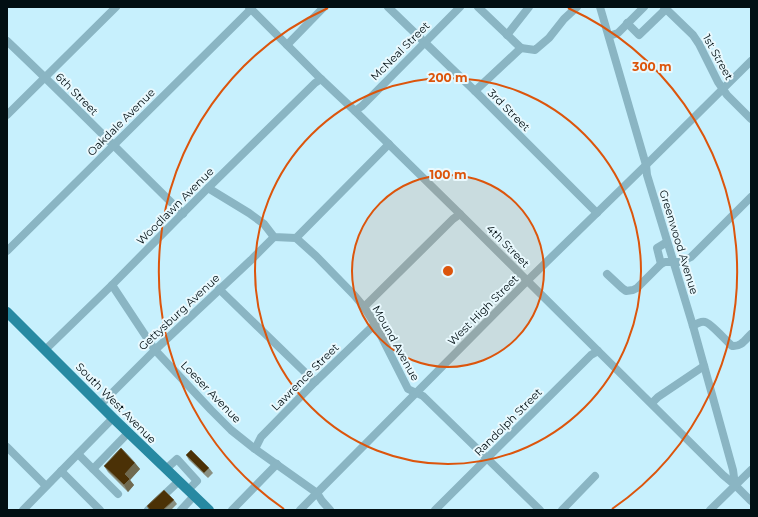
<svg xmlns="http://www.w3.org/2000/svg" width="758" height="517" font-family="Montserrat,sans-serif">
<rect width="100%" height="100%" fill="#c7f0fd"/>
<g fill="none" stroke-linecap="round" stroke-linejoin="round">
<g stroke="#8ab5c3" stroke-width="8">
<path d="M249,7L321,79L355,111L460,214L723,475L735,485L751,501"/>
<path d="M388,7L475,91L597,213"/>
<path d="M478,7L521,48"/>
<path d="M600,7L646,165L647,175L693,326L733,470L735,485"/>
<path d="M664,7L693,35L699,44L718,82L727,95L751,119"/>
<path d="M627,23L639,35L666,9"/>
<path d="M507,35L529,7"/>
<path d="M609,36L618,33L644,7"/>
<path d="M7,41C66,97 124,156 183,214"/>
<path d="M287,45L324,7"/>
<path d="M521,48L535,50L549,38L564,19L577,7"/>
<path d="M475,91L521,48"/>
<path d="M355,111L362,106L460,7"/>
<path d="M7,115L116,7"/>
<path d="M208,188L249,213L264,224L274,237L296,238L316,256L354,295L364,307L375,324L408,389L423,396L540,510"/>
<path d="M296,238L389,144"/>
<path d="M667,242L657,248L661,264L665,262H681L691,257L751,197"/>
<path d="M7,251L251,9"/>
<path d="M607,274L622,288L626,291L633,290L637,288L661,264"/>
<path d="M112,285L155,350L211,410L231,430L255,449L317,493L322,501L330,510"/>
<path d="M219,289L315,382"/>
<path d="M364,307L453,219L460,214"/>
<path d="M693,326C696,324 701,321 705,322C711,323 726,341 732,346C741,347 745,340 751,334"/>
<path d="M45,350L112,285L208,188L315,83L321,79"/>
<path d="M652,403L658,397L704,366"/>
<path d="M100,405L155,350L251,260L274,237"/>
<path d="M7,447L46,486"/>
<path d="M255,449L261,437L315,382L375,324"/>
<path d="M78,454L118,494"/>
<path d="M93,469L128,433"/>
<path d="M166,469L177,459L197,481L188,490"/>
<path d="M61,471L100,510"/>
<path d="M23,510L113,418"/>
<path d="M148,510L179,481"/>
<path d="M181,510L194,496"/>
<path d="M232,510L277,464"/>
<path d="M300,510L527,281L646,165L751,61"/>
<path d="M435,510L591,355L598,351"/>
<path d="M562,510L595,476"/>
<path d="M710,510L751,470"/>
</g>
<path stroke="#2789a2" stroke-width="10" d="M7,312L113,418L209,510"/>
</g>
<g fill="#899082">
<path d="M186,455L209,468L213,473L208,478L189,460Z"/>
<path d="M135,463L140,469L130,480L134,485L128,492L108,472L104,466Z"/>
<path d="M174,500L177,504L171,510H149L147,506Z"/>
</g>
<path fill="#706a50" d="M135,463L140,469L130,480L134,485L128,492L124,485L125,474Z"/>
<g fill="#4b3106" stroke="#706a50">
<path d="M121,448L135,463L125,474L130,479L124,485L104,466Z"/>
<path d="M191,450L209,468L204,473L186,455Z"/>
<path d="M164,490L174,500L163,510H150L147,506Z"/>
</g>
<circle cx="448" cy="271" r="96" fill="#dc550c" fill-opacity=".12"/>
<g fill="none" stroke="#dc550c" stroke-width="2">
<circle cx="448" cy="271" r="96"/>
<circle cx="448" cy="271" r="193"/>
<path d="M284 509A289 289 0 0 1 328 8M568 8A289 289 0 0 1 612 509"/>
</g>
<g text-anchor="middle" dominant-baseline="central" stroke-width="4" stroke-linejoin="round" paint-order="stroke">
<g font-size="11" fill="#020f13" stroke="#e9f9fe">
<text transform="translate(400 51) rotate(-45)">McNeal Street</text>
<text transform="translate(718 57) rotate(61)">1st Street</text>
<text transform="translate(77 94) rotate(45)">6th Street</text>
<text transform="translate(509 110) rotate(45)">3rd Street</text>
<text transform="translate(121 122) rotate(-45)">Oakdale Avenue</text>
<text transform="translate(175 206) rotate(-45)">Woodlawn Avenue</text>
<text transform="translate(679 242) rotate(73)">Greenwood Avenue</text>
<text transform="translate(508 246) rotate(45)">4th Street</text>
<text transform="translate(483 310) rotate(-45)">West High Street</text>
<text transform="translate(179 312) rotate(-43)">Gettysburg Avenue</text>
<text transform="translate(396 343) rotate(61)">Mound Avenue</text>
<text transform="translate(305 377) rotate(-45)">Lawrence Street</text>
<text transform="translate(211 392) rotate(46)">Loeser Avenue</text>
<text transform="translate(116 403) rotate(45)">South West Avenue</text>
<text transform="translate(508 422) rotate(-45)">Randolph Street</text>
</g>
</g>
<circle cx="448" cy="271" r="6" fill="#dc550c" stroke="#e9f9fe" stroke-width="2"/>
<g font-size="12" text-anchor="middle" font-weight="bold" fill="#dc550c" stroke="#e9f9fe" stroke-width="4" stroke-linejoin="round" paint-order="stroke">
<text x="652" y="71">300 m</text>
<text x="448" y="82">200 m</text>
<text x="448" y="179">100 m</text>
</g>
<rect width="758" height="517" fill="none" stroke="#020f13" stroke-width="16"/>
</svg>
